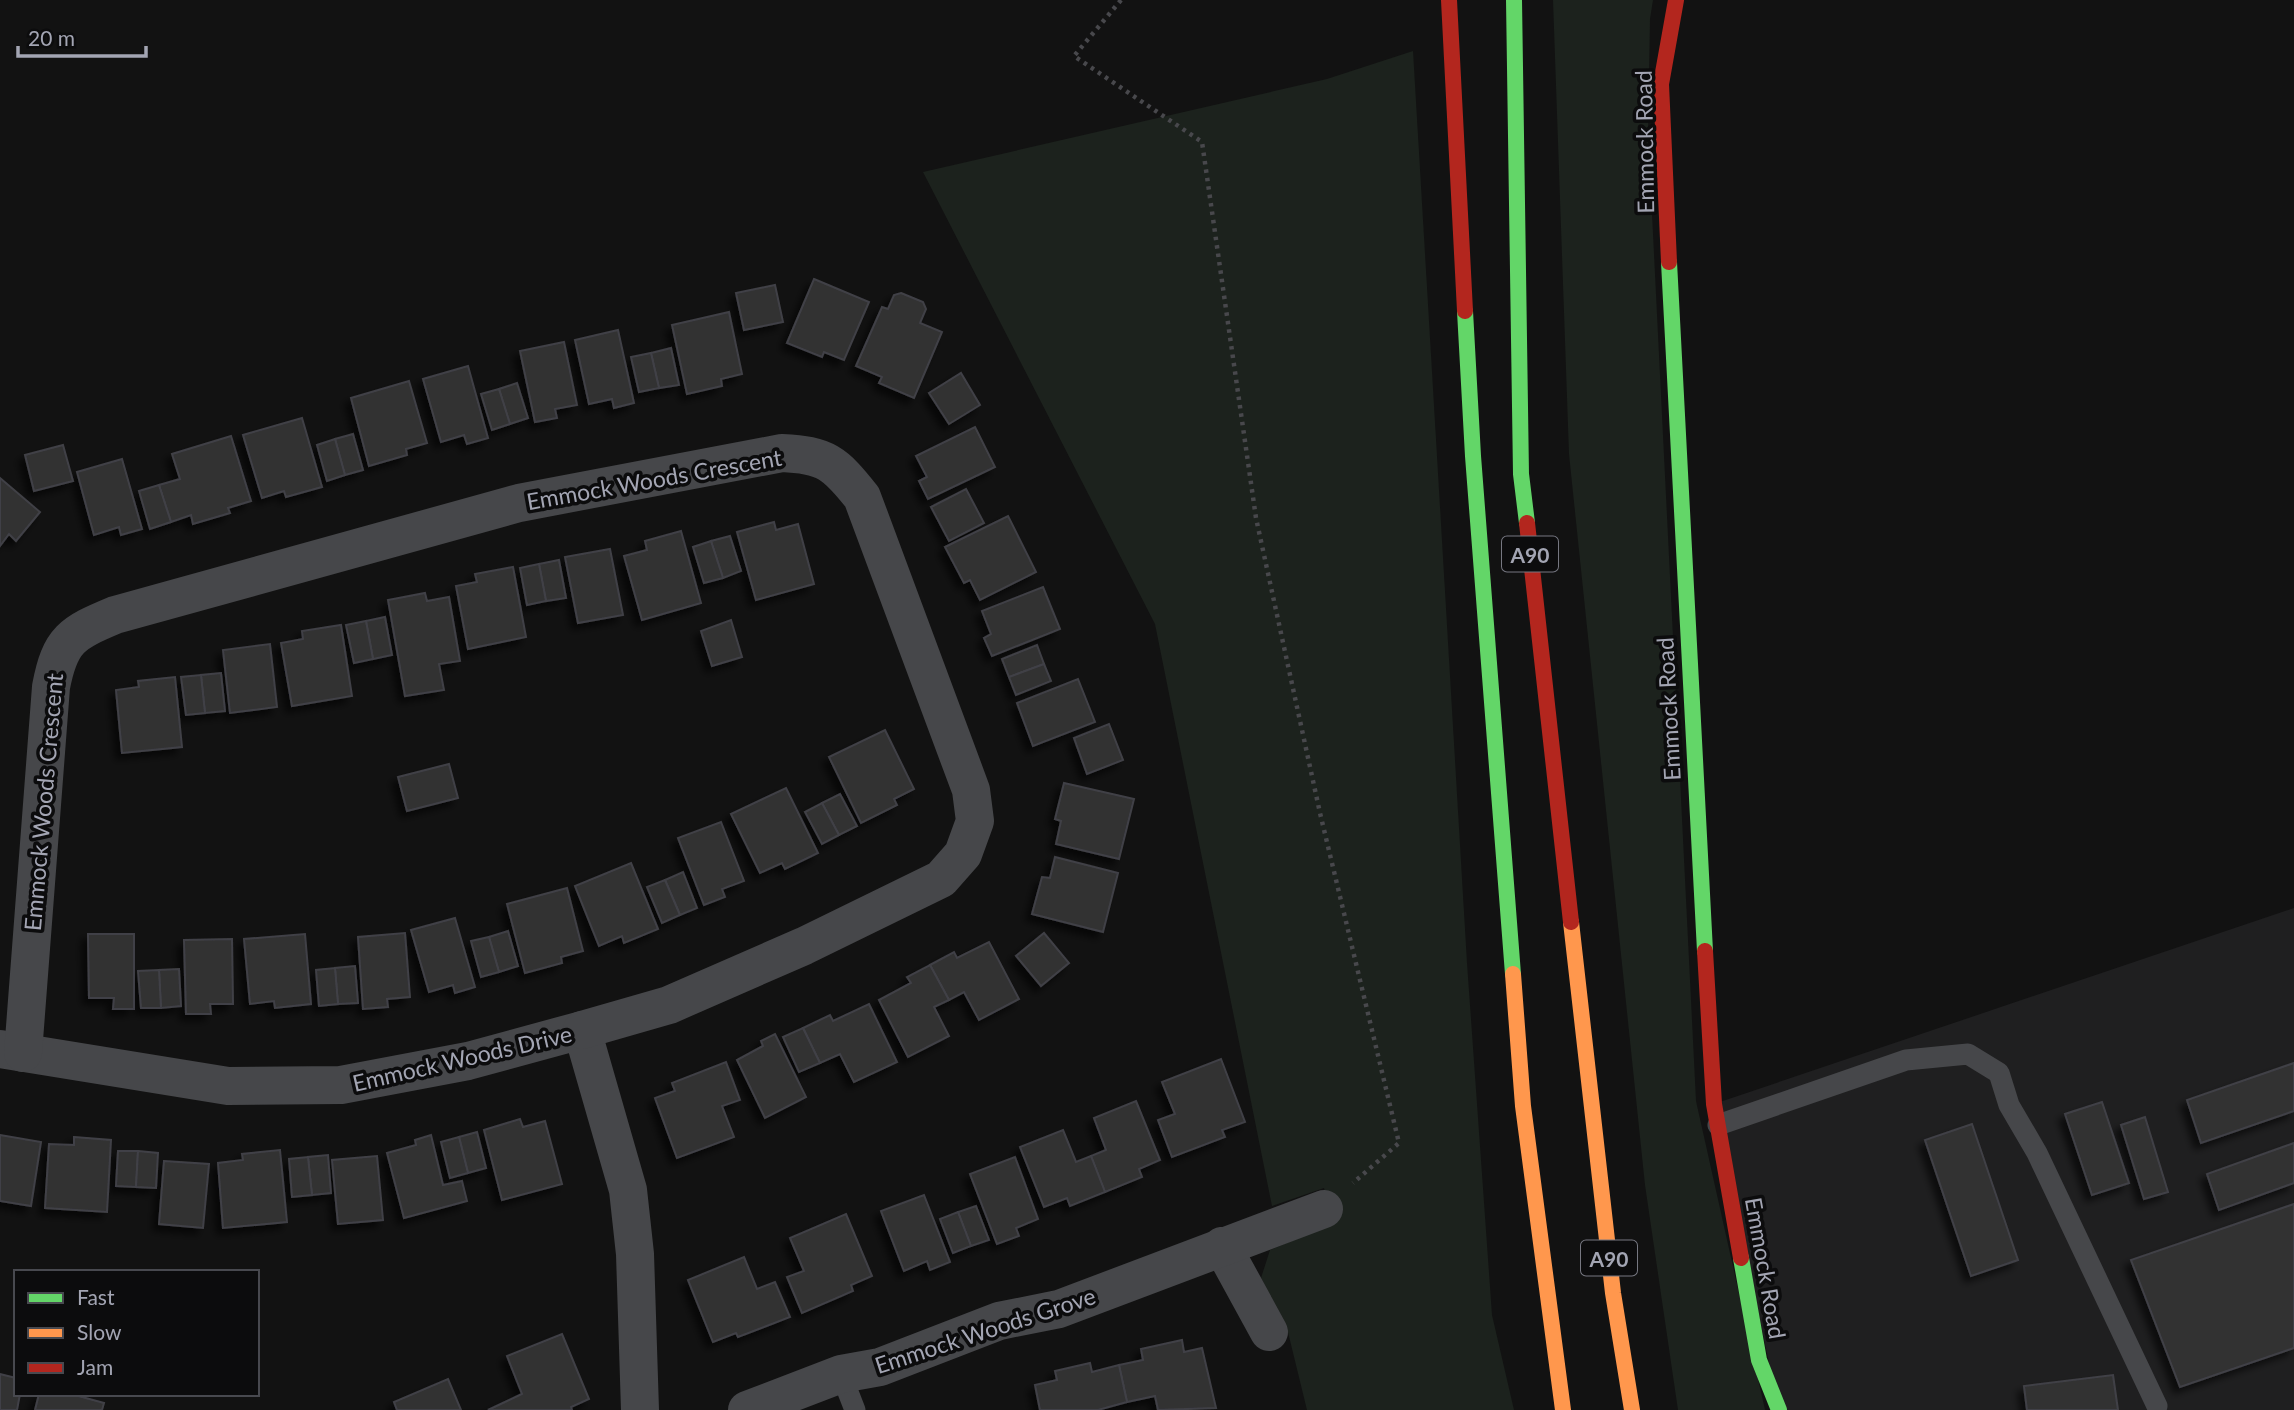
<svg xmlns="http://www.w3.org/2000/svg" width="2294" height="1410" font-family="Lato,sans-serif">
<defs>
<filter id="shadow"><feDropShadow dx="-6" dy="6" stdDeviation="3.5" flood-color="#0009"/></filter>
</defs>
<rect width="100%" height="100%" fill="#121212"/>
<path fill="#1f1f20" d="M2294,908V1410H1779L1714,1104Z"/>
<g fill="#1c221d">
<path d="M1553,0H1653L1650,19L1648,133L1696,1101L1765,1410H1678L1645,1185L1569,454Z"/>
<path d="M1413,51L1467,963L1492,1315L1514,1410H1307L1286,1324L1261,1278L1270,1250L1333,1224L1324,1188L1272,1206L1155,624L923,172L1327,79Z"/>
</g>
<g fill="#313133" stroke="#414146" stroke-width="2" filter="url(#shadow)">
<path d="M814,279L869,302L844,360L824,352L822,357L787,343Z"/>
<path d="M775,285L783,322L744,330L736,293Z"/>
<path d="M901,293L923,302L926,309L920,323L942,332L914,398L879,383L882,377L856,366L882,307L888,309L894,295Z"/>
<path d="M729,312L742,374L721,379L722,386L687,394L672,325Z"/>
<path d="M618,330L634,403L614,408L612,399L589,404L575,340Z"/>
<path d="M564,342L577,405L555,409L557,418L535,422L520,351Z"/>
<path d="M671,348L679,385L659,388L651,353Z"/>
<path d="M651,353L659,388L639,392L631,357Z"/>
<path d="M468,366L488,438L467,444L464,435L441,442L423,379Z"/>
<path d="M961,373L980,405L949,424L929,393Z"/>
<path d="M409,381L427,443L406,449L407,455L369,466L351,398Z"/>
<path d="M517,383L528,418L510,424L499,389Z"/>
<path d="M499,389L510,424L492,430L481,394Z"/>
<path d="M302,418L322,487L286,497L284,491L262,498L243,435Z"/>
<path d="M975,427L995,467L928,499L919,481L927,477L916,456Z"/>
<path d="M353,434L363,470L345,475L335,439Z"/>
<path d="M231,436L251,501L228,508L230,513L193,524L191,515L171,522L159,485L180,479L172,454Z"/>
<path d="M335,439L345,475L327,481L317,445Z"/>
<path d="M63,445L73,481L34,491L25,455Z"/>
<path d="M122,459L142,529L121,535L119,527L94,535L77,472Z"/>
<path d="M0,478L40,512L16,541L9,534L0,546Z"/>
<path d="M159,485L171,522L150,529L139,491Z"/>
<path d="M966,489L984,523L949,541L931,507Z"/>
<path d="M1008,516L1036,572L980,600L970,580L964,583L945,547Z"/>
<path d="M774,522L776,530L798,524L814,584L756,600L737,532Z"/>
<path d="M681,531L701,603L642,620L624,556L647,550L645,541Z"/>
<path d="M730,536L741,571L723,578L711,541Z"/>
<path d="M711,541L723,578L704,583L693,547Z"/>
<path d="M610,549L623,615L578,623L565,557Z"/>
<path d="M559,560L566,598L546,601L539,564Z"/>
<path d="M539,564L546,601L527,605L520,568Z"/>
<path d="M513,567L526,637L468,649L456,586L477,582L475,574Z"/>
<path d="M1043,587L1060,629L992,656L984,638L991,634L982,611Z"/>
<path d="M425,593L427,601L449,597L460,661L439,664L444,690L405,696L388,600Z"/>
<path d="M385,617L392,655L373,659L366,621Z"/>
<path d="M731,620L742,657L712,666L701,631Z"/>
<path d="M366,621L373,659L354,663L346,625Z"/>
<path d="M341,625L352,696L292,706L281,643L303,639L302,631Z"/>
<path d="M270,644L277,707L230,713L223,650Z"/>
<path d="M1037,645L1044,664L1009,677L1002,659Z"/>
<path d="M1044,664L1051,681L1016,695L1009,677Z"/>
<path d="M221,673L225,711L205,713L201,675Z"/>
<path d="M201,675L205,713L186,715L181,677Z"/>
<path d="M175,677L182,747L122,753L116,690L139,687L138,681Z"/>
<path d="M1078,679L1095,722L1033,746L1017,703Z"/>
<path d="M1109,724L1123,760L1087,774L1074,738Z"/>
<path d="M885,730L914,789L894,799L897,805L861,823L829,757Z"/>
<path d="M449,764L458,798L407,811L398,777Z"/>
<path d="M1064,783L1134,799L1119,859L1056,844L1061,821L1055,819Z"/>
<path d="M786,788L818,853L785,869L782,863L760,873L731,814Z"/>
<path d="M840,794L857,826L839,835L822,803Z"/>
<path d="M822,803L839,835L822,844L805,812Z"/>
<path d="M721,822L744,881L722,889L725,897L704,905L678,838Z"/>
<path d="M1055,857L1118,873L1103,932L1032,914L1042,877L1050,878Z"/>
<path d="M631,863L658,929L624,943L622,936L599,946L575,886Z"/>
<path d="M683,872L697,908L680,915L665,880Z"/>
<path d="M665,880L680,915L662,923L647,887Z"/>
<path d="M567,888L583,951L561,957L562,963L525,973L507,904Z"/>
<path d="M455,918L475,987L455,993L453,985L429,992L411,930Z"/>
<path d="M508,931L518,966L499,972L489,937Z"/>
<path d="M405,933L410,997L387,999L388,1007L363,1009L358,937Z"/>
<path d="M1044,933L1069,963L1041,986L1016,956Z"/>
<path d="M88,934H134V1009H113L114,998H89Z"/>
<path d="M305,934L311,1004L275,1008L274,1001L250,1004L244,939Z"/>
<path d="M489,937L499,972L481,977L471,941Z"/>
<path d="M232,939L233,1004H210L211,1014H186L184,940Z"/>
<path d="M989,942L1019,999L979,1020L964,992L949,1000L930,965L954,952L957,958Z"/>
<path d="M930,965L949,1000L934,1007L949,1036L908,1057L879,1000L911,983L907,977Z"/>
<path d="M355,966L358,1003L338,1004L335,968Z"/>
<path d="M335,968L338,1004L319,1006L316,970Z"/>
<path d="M179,969L181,1006L161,1008L159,970Z"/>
<path d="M159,970L161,1008H141L138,971Z"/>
<path d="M869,1004L897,1062L854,1082L840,1054L820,1063L803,1028L830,1015L833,1021Z"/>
<path d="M803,1028L820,1063L799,1072L783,1037Z"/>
<path d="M775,1034L806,1097L765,1118L737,1060L763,1046L761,1041Z"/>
<path d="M1221,1059L1245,1122L1222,1130L1225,1137L1172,1157L1158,1120L1175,1114L1162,1082Z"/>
<path d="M726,1062L740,1100L722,1106L734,1137L677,1158L655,1098L675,1091L672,1083Z"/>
<path d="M2294,1063V1111L2201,1143L2187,1100Z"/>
<path d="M1136,1101L1160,1160L1139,1169L1142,1177L1105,1192L1091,1156L1106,1150L1094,1118Z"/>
<path d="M2102,1102L2129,1183L2092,1195L2065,1114Z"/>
<path d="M2145,1117L2168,1192L2144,1199L2121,1125Z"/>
<path d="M520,1119L523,1127L545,1121L562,1184L502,1200L484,1130Z"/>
<path d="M1972,1124L2018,1260L1971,1276L1925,1140Z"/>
<path d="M1063,1130L1076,1162L1091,1156L1105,1192L1070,1206L1067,1198L1044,1207L1020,1147Z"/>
<path d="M477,1132L486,1168L468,1173L459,1137Z"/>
<path d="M0,1135L41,1142L31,1206L0,1201Z"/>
<path d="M431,1135L443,1185L462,1181L467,1201L404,1218L387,1153L416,1145L415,1140Z"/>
<path d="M74,1137L111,1140L107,1212L45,1208L49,1144L74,1145Z"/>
<path d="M459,1137L468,1173L450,1178L441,1142Z"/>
<path d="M2294,1143V1183L2219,1210L2207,1174Z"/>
<path d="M280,1150L287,1222L223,1228L218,1163L243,1160L242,1154Z"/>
<path d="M118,1151H138L136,1187L116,1186Z"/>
<path d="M138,1151L158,1153L156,1188L136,1187Z"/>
<path d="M328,1155L331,1193L312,1195L308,1157Z"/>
<path d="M377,1156L383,1220L338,1224L332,1160Z"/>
<path d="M308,1157L312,1195L292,1197L289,1159Z"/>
<path d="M1015,1157L1038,1219L1016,1228L1019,1236L997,1244L970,1174Z"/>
<path d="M164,1161L209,1164L203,1228L159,1224Z"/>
<path d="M924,1195L950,1262L930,1270L927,1261L904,1271L881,1211Z"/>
<path d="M2294,1204V1348L2180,1387L2131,1260Z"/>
<path d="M976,1206L989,1240L971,1246L958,1212Z"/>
<path d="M958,1212L971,1246L953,1253L940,1219Z"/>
<path d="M846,1214L872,1276L851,1285L853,1291L802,1313L787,1277L804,1271L790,1238Z"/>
<path d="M744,1257L757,1289L775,1282L790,1317L738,1337L736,1333L713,1342L688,1280Z"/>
<path d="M562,1334L589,1399L571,1407L572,1410H488L522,1394L507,1356Z"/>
<path d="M1182,1340L1184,1352L1202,1348L1216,1408L1158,1410L1155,1396L1127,1402L1119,1365L1143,1360L1141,1349Z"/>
<path d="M1090,1363L1092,1372L1119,1365L1127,1402L1098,1410H1040L1035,1385L1057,1380L1055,1371Z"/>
<path d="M0,1374L16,1378V1394H20L17,1410H0Z"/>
<path d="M2113,1375L2118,1410H2027L2024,1386Z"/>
<path d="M448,1379L461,1410H397L394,1402Z"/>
<path d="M39,1394H71L104,1403L102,1410H35Z"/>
</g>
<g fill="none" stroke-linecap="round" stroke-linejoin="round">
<path stroke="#48484c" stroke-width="4.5" stroke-dasharray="3.5 5" stroke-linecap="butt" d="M1121,0L1074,56L1202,142L1256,518L1320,813L1399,1143L1353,1183"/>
<g stroke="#46474a" stroke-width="21">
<path d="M1718,1125L1906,1060L1968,1054L1999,1073L2009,1105L2037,1153L2157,1406"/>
<path d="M841,1374L855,1410"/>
</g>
<g stroke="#46474a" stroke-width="38">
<path d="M0,1049L228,1086L341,1085L468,1061L582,1030L628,1190L635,1254L640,1410"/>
<path d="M23,1053L51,687C60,639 72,633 115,615L519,503L782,453C826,455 835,463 862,497L971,790L975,821L963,854L941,879L804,946L669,1005L582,1030"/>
<path d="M1222,1246L1269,1332"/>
<path d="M747,1410L841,1374L880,1367L999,1321L1059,1309L1324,1209"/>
</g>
<g stroke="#63d668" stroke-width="16">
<path d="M1514,0L1521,474L1527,523"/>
<path d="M1669,262L1705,951"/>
<path d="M1465,311L1473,456L1513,974"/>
<path d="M1741,1258L1759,1360L1779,1410"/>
</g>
<g stroke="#ff974d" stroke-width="16">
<path d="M1571,922L1613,1293L1632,1410"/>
<path d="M1513,974L1523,1106L1563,1410"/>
</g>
<g stroke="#b3261e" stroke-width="16">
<path d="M1449,0L1465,311"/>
<path d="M1669,262L1661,84L1676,0"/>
<path d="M1527,523L1571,922"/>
<path d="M1705,951L1714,1104L1741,1258"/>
</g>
</g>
<g text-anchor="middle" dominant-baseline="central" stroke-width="7" stroke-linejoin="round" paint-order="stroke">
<g fill="#0c0c0d" stroke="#767781" stroke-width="2">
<rect x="1502" y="536.5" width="56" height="35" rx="5"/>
<rect x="1581" y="1240.5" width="56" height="35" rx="5"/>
</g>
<g font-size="21" font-weight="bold" fill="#a3a5b3">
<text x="1530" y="554">A90</text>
<text x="1609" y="1258">A90</text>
</g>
<g font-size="23" fill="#a3a5b3" stroke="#0c0c0d">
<text transform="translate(1644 142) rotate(-91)">Emmock Road</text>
<text transform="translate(654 479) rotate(-10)">Emmock Woods Crescent</text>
<text transform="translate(1668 709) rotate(-93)">Emmock Road</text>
<text transform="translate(43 802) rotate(-85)">Emmock Woods Crescent</text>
<text transform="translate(462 1058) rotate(-13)">Emmock Woods Drive</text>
<text transform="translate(1766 1268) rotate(80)">Emmock Road</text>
<text transform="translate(985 1330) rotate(-18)">Emmock Woods Grove</text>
</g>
</g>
<rect x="14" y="1270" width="245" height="126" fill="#0c0c0d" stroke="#48494f" stroke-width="2"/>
<rect x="28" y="1293" width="35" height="10" fill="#63d668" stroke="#48494f" stroke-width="2"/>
<text x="77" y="1305" font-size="21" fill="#a3a5b3">Fast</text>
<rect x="28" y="1328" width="35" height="10" fill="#ff974d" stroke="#48494f" stroke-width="2"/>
<text x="77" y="1340" font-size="21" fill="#a3a5b3">Slow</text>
<rect x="28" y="1363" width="35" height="10" fill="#b3261e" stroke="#48494f" stroke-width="2"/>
<text x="77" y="1375" font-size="21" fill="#a3a5b3">Jam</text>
<path d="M18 46v10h128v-10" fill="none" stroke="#a3a5b3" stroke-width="3.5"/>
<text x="28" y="46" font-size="21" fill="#a3a5b3" stroke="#0c0c0d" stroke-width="5" paint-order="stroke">20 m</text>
</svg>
